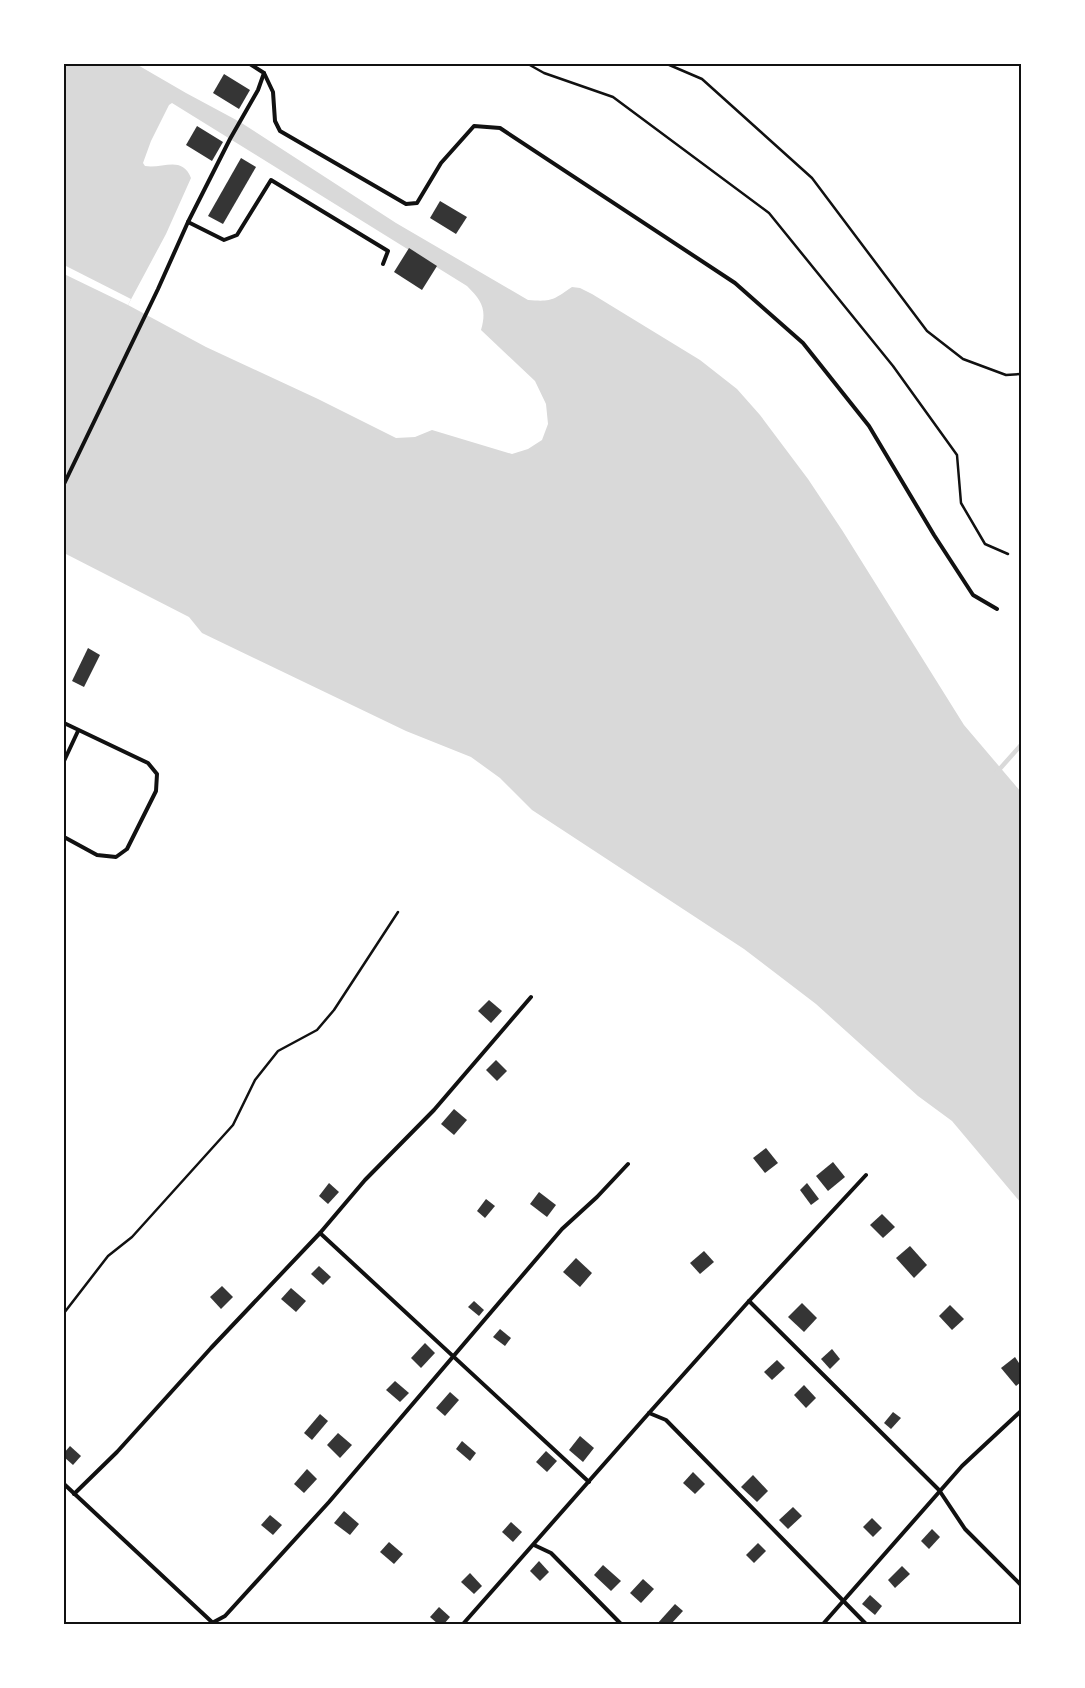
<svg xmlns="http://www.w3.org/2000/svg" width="1085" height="1688" font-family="'Noto Sans',sans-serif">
<rect width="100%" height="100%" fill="#fff"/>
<path fill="#d9d9d9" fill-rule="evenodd" d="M64,64H136L186,93L240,122L396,223L528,300C552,302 553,300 572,287L580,288L592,294L700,360L737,389L760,415L808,479L842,530L964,725L1021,792V1203L952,1121L918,1096L816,1004L744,949L532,810L500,778L471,757L406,731L202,633L189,617L64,553ZM172,103L467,286C482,301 487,309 481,330L535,381L546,404L548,424L542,440L528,449L512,454L432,430L415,437L396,438L318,399L206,347L128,305L166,234L191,178C182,155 163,169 145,166L143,163L151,141L169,105Z"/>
<path fill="#fff" d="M64,265L131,299L128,305L64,274Z"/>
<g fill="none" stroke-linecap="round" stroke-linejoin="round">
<path stroke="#d9d9d9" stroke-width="4.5" d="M997,772L1021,745"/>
</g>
<g fill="#353535">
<path d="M224,74L250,90L239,109L213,93Z"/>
<path d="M197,126L223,142L212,161L186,145Z"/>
<path d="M241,158L256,167L223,224L208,216Z"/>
<path d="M440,201L467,217L456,234L430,218Z"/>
<path d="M409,248L437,266L422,290L394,272Z"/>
<path d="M88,648L100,655L84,687L72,681Z"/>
<path d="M489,1000L502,1011L491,1023L478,1011Z"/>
<path d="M496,1060L507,1071L497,1081L486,1070Z"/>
<path d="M454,1109L467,1120L454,1135L441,1124Z"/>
<path d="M766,1148L778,1163L765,1173L753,1158Z"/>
<path d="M833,1162L845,1177L828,1191L816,1176Z"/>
<path d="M329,1183L339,1192L328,1204L319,1196Z"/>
<path d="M807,1183L819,1199L811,1205L800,1190Z"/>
<path d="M539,1192L556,1205L547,1217L530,1204Z"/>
<path d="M486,1199L495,1206L485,1218L477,1211Z"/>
<path d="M882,1214L895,1227L883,1238L870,1225Z"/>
<path d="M910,1246L927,1265L914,1278L896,1258Z"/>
<path d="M704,1251L714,1262L700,1274L690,1263Z"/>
<path d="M576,1258L592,1273L580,1287L563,1272Z"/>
<path d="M319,1266L331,1277L323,1285L311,1274Z"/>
<path d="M222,1286L233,1297L221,1309L210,1297Z"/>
<path d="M291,1288L306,1301L296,1312L281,1299Z"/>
<path d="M474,1301L484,1310L479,1316L468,1307Z"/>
<path d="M802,1303L817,1318L804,1332L788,1317Z"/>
<path d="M950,1305L964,1319L952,1330L939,1316Z"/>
<path d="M500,1329L511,1338L505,1346L493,1337Z"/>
<path d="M425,1343L435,1353L421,1368L411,1358Z"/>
<path d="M832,1349L840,1359L830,1369L821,1359Z"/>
<path d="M1015,1357L1021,1366V1382L1016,1386L1001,1368Z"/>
<path d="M777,1360L785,1368L772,1380L764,1372Z"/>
<path d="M395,1381L409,1393L400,1402L386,1390Z"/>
<path d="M804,1385L816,1398L806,1408L794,1395Z"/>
<path d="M450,1392L459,1400L445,1416L436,1408Z"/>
<path d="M893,1412L901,1418L891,1429L884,1423Z"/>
<path d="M320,1414L328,1421L312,1440L304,1433Z"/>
<path d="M338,1433L352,1445L340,1458L327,1445Z"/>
<path d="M580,1436L594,1448L583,1462L569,1450Z"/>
<path d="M462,1441L476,1453L470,1461L456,1449Z"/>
<path d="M70,1446L81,1456L73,1465L64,1457V1453Z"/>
<path d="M546,1451L557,1461L547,1472L536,1462Z"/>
<path d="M307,1469L317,1479L304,1493L294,1484Z"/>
<path d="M693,1472L705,1484L695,1494L683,1483Z"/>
<path d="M753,1475L768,1491L757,1502L741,1487Z"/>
<path d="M793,1507L802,1516L788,1529L779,1520Z"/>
<path d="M344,1511L359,1524L350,1535L334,1523Z"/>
<path d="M270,1515L282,1525L273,1535L261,1525Z"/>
<path d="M872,1518L882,1528L873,1537L863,1527Z"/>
<path d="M511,1522L522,1532L513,1542L502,1532Z"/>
<path d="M932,1529L940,1537L929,1549L921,1541Z"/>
<path d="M389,1542L403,1554L394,1564L380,1552Z"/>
<path d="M758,1543L766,1551L754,1563L746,1555Z"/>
<path d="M539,1561L549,1572L540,1581L530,1571Z"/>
<path d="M603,1565L621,1581L611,1591L594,1575Z"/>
<path d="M902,1566L910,1574L895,1588L888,1580Z"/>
<path d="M470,1573L482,1586L474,1594L461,1582Z"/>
<path d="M643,1579L654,1589L641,1603L630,1593Z"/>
<path d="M870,1595L882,1606L875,1615L862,1604Z"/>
<path d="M675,1604L683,1611L671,1624H657Z"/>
<path d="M439,1607L450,1617L444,1624H438L430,1617Z"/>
</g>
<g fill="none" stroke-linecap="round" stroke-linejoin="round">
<g stroke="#111" stroke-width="2.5">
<path d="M528,64L544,73L613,97L769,213L893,366L957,455L961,503L985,544L1008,554"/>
<path d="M667,64L702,79L812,178L927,331L963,359L1006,375L1021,374"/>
<path d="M64,1313L108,1256L132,1237L233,1125L255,1080L278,1051L317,1030L334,1010L398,912"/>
</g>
<g stroke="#111" stroke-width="4">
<path d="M264,73L273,92L275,121L280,131L406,204L417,203L441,163L474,126L500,128L735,283L803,343L869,426L934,535L973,595L997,609"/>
<path d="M188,222L224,240L237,235L271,180L388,251L383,264"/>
<path d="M64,484L158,289L188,222L230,139L258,90L264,73L250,64"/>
<path d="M64,723L148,763L157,774L156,791L127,849L116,857L97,855L64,837"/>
<path d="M64,761L78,731"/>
<path d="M320,1233L589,1482"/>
<path d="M749,1301L939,1490L965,1529L1021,1585"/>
<path d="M649,1413L666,1420L866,1624"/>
<path d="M64,1484L214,1624"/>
<path d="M74,1494L117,1452L211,1348L320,1233L365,1180L434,1110L531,997"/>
<path d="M534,1545L551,1553L621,1624"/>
<path d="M212,1623L225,1616L329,1502L562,1229L597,1197L628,1164"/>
<path d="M463,1624L649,1413L749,1301L866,1175"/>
<path d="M823,1624L962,1466L1021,1411"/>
</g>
</g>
<rect width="1085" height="1688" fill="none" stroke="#ffffff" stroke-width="130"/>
<rect x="65" y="65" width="955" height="1558" fill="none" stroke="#111" stroke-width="2"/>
</svg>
